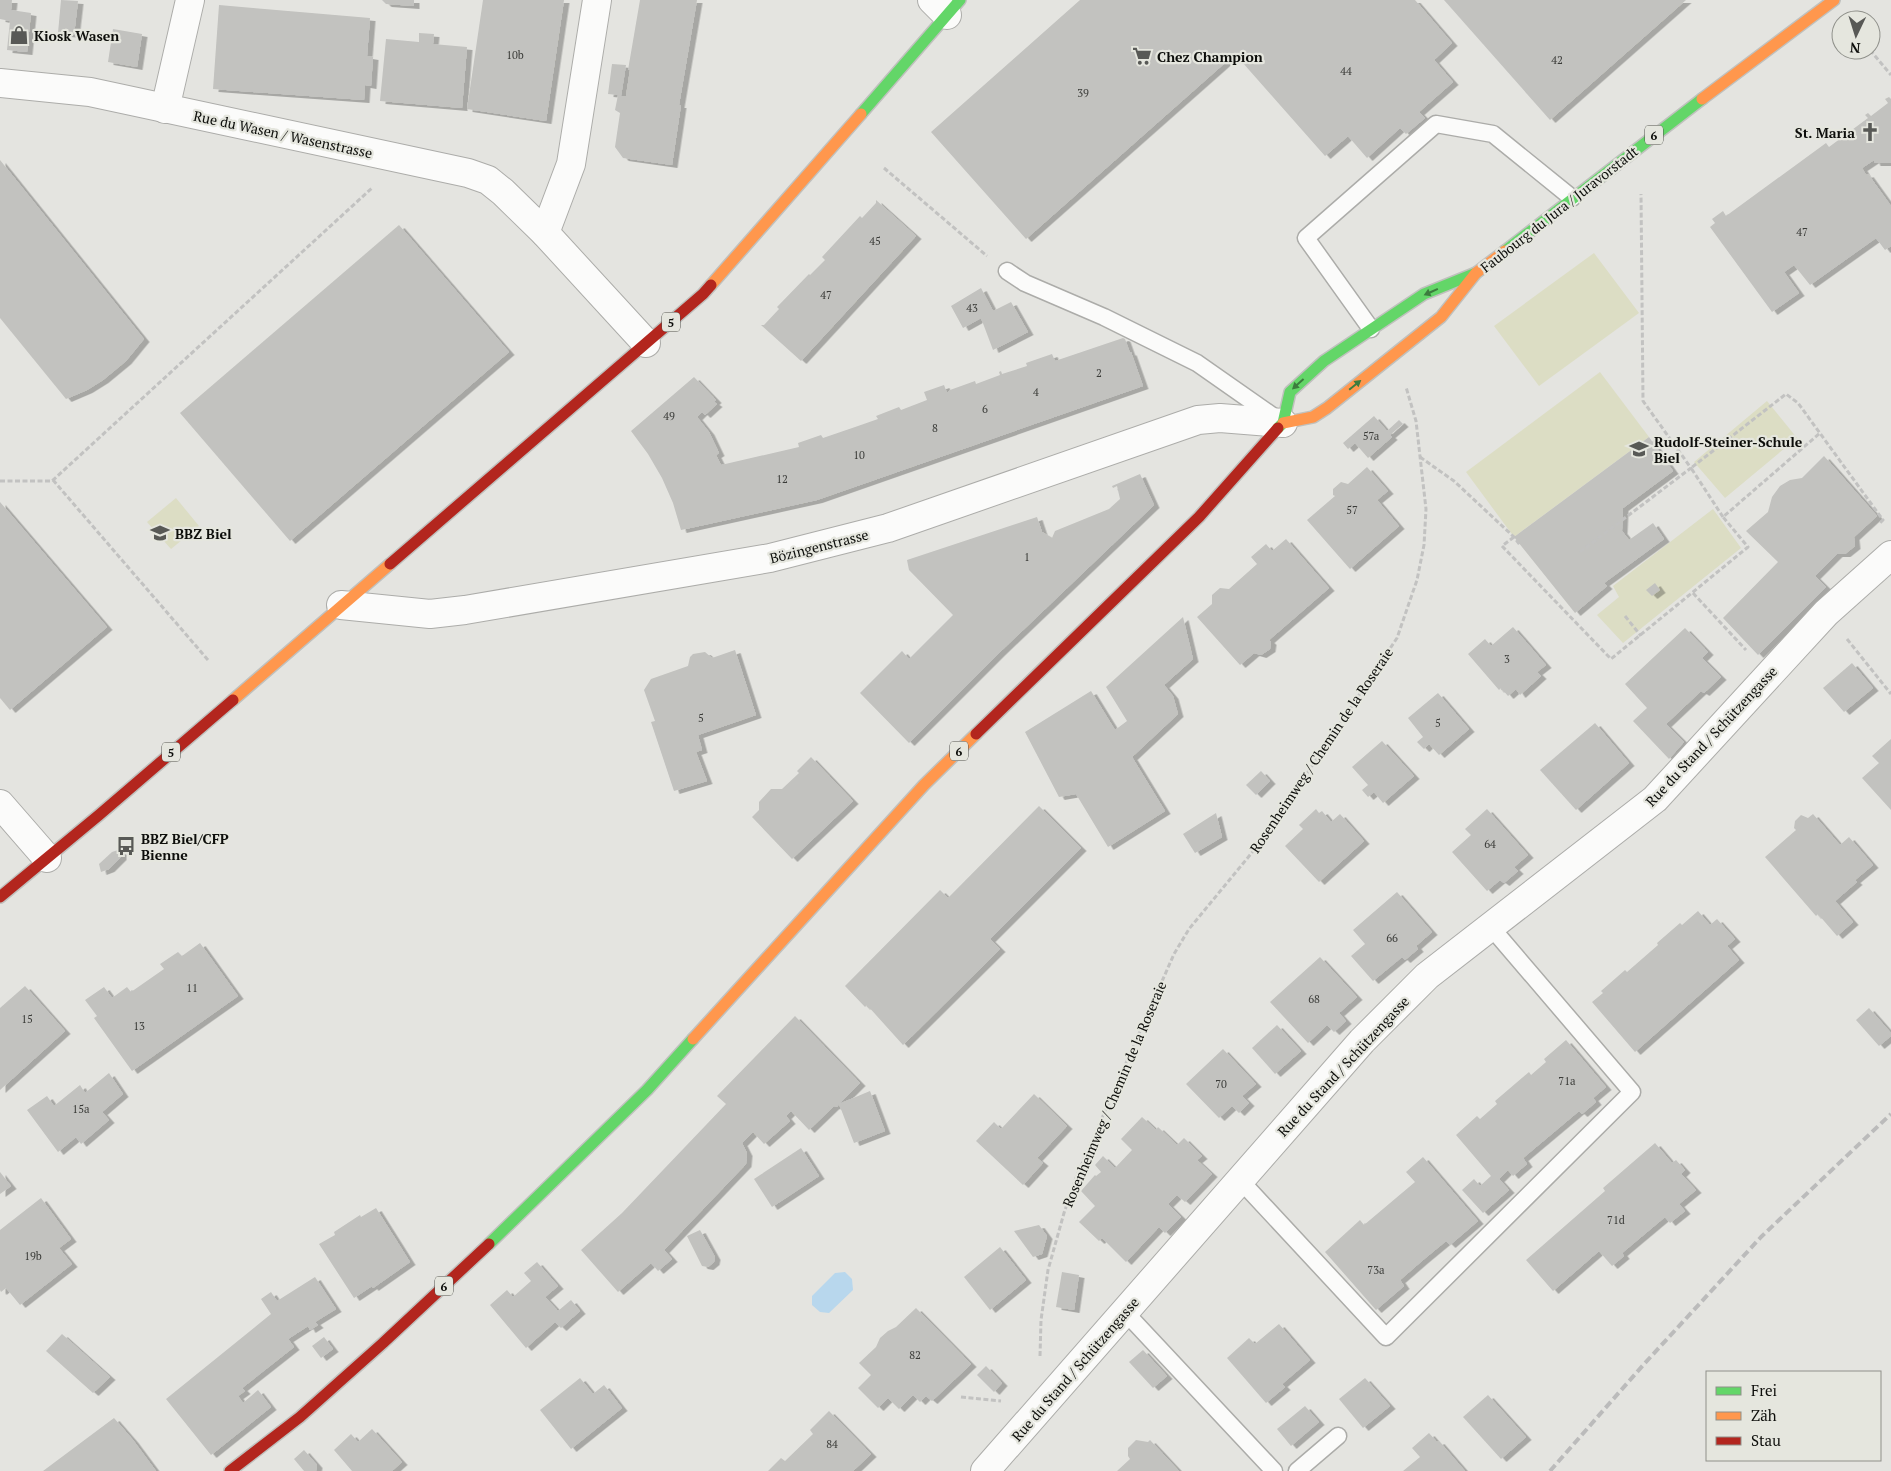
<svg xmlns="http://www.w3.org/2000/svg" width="1891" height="1471" font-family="'PT Serif',serif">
<defs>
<filter id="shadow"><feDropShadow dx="5.5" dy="3" stdDeviation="0" flood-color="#0004"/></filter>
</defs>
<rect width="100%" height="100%" fill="#e4e4e0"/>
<g fill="#dcddc4">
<path d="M1594,253L1639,313L1539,386L1494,326Z"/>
<path d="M1600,372L1649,437L1514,537L1466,472Z"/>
<path d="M1767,401L1797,438L1725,498L1694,462Z"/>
<path d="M176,498L199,526L171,549L147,522Z"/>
<path d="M1713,509L1741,548L1623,643L1597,615L1619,597L1613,586Z"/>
</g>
<path fill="#b8d7ed" d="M845,1272L852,1279L853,1290L829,1313L820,1312L812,1305V1296L835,1273Z"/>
<g fill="#c2c2bf" filter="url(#shadow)">
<path d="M0,0H12L11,10L31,13L27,52L7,50L10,21L0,19Z"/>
<path d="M61,0L78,1L74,35L58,33Z"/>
<path d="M382,0H414V6L386,4Z"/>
<path d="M483,0H564L546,121L467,109Z"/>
<path d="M640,0H697L679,105H681L672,165L623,158L615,147L620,113L615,110L618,95L608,94L612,64L626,65L621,96H626L630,70H628Z"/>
<path d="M1080,0H1415L1452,43L1434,60L1453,82L1419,112L1425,118L1406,134L1400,128L1367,158L1348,136L1325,156L1235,54L1026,239L931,132Z"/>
<path d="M1444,0H1686L1550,120Z"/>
<path d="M219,5L370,18L367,56L373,57L371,86L365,85L364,100L213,89Z"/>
<path d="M113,29L142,34L137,67L108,62Z"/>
<path d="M419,33L434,34L433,44L467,47L462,108L380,101L386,39L419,42Z"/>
<path d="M1889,97L1891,99V163H1875L1874,160L1862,168L1866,175L1868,174L1891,206V246L1885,250L1876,238L1810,285L1794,265L1784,272L1799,293L1772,312L1710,227L1715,223L1712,219L1723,211L1726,216L1826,143L1829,147L1868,118L1865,115L1868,113L1871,116L1888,103L1885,99Z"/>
<path d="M0,160L144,339L126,361L103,380L87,390L66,399L0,318Z"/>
<path d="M876,200L916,236L801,361L761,325H764L779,309L777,307L809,274L810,275L825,260L822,257L860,216L862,218L876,203Z"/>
<path d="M399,225L509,352L290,541L180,413Z"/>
<path d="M981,288L993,311L1011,302L1028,332L993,350L981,318L963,328L951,306Z"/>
<path d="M1123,338L1125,339L1130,353L1131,352L1143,386L817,500L681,530L673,503L662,478L648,454L631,431L694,377L716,400L714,402L717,404L705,415L702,412L697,417L709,432L719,453L716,455L721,465L799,447L798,443L821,435L823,438L858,426L878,419L876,416L899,407L901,410L927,400L924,392L944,385L947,393L950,390L975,381L976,384L1000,375L999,372L1001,371L1002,374L1027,366L1026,363L1052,354L1055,361Z"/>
<path d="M1374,416L1387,431L1399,420L1403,424L1390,435L1392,437L1368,458L1355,443L1348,449L1343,443Z"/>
<path d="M1649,437L1673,471L1623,508L1622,531L1629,540L1653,523L1664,539L1604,583L1607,586L1575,613L1514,537Z"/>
<path d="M1824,456L1877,516L1854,537L1855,546L1845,554H1837L1815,576L1826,587L1758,655L1723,618L1778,562L1746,531L1768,512L1772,497L1780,486L1790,480L1802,478Z"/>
<path d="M1367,467L1388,491L1377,500L1399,526L1350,569L1307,520L1335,496L1333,495V489L1341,482L1348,484Z"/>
<path d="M1140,474L1154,505L1000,652L909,743L860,693L902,651L909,659L953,615L909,570L907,560L1037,517L1042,532L1052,538L1055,531L1109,509L1120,499L1117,486L1113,488L1112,486Z"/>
<path d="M0,502L107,627L10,710L0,698Z"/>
<path d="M1286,539L1329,588L1269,640L1271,642L1270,649L1261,655L1254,653L1240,665L1197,617L1212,604V595L1220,588L1229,589L1257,564L1251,557L1266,544L1272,551Z"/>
<path d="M1655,583L1660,590L1652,596L1646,590Z"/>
<path d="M1183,617L1193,659L1164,685L1173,696L1178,714L1132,757L1165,811L1108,847L1076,794L1059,797L1025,732L1091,691L1115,730L1127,721L1106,687Z"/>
<path d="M1513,627L1546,665L1537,672L1541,676L1520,695L1516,689L1508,696L1501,688L1499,690L1468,654L1485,639L1491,646Z"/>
<path d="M1685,628L1708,652L1702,658L1721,677L1704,693L1701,691L1666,724L1684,742L1669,759L1633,721L1647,708L1625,684Z"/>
<path d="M735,650L756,715L698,735L702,750L696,752L707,781L674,791L651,722L655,721L644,690L651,679L688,666L690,657L693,654L705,652L712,658Z"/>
<path d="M1852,663L1873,688L1844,712L1823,688Z"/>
<path d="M1438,693L1469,729L1439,755L1429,744L1424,749L1417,742L1423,737L1408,718Z"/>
<path d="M1595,723L1629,763L1576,810L1540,770Z"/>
<path d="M1891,739V810L1862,778L1879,763L1872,756Z"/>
<path d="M1382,741L1414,776L1383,803L1374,792L1368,797L1362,790L1368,785L1352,767Z"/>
<path d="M811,757L853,801L792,859L752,817L759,810V802L771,789H782L799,773L797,771Z"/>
<path d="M1261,771L1270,781L1256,795L1246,785Z"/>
<path d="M1039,806L1081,848L990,939L1000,949L903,1045L867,1005L865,1007L845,986L940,890L948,898Z"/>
<path d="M1316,809L1319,813L1322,811L1331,822L1340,814L1364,841L1319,882L1285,846L1303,829L1299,825Z"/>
<path d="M1487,809L1528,855L1514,867L1518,871L1504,883L1500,880L1487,891L1452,852L1471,835L1465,829Z"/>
<path d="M1216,813L1222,837L1195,853L1183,834Z"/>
<path d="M1813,814L1840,845L1849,837L1873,865L1855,880L1857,882L1835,901L1853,922L1837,936L1818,914L1816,916L1765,857L1796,830L1794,828L1795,821L1801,815L1808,818Z"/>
<path d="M118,850L121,852V857L109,869L101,872L99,864L112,852Z"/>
<path d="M1397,892L1432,932L1416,946L1418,949L1405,960L1402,957L1373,981L1351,956L1365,944L1353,930Z"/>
<path d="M1698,911L1710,925L1717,919L1735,939L1727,946L1739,960L1635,1052L1592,1002L1603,993L1601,991L1625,970L1627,972L1658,945L1657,943L1680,923L1682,925Z"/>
<path d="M200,943L238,996L132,1071L94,1018L97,1016L85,1000L104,987L112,998L127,987L131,992L164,969L160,964L178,952L182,956Z"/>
<path d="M1320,957L1357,997L1339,1013L1346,1021L1334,1032L1327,1025L1308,1043L1270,1002Z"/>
<path d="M25,986L65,1031L0,1090V1008Z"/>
<path d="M1869,1008L1891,1033V1036L1879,1046L1856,1020Z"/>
<path d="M795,1016L860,1083L839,1104L870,1091L885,1131L854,1143L839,1104L837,1107L834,1106L809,1130L791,1111L786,1116L790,1121L764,1144L753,1132L742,1143L747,1153L746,1164L664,1250L672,1259L658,1271L651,1263L618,1292L581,1250L622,1213L726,1104L717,1096Z"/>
<path d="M1277,1025L1301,1051L1275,1074L1252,1048Z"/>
<path d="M1566,1040L1606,1087L1593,1098L1596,1102L1582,1114L1579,1111L1523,1158L1527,1164L1513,1176L1508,1170L1499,1179L1509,1190L1483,1213L1462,1190L1474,1179L1480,1186L1491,1176L1456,1135L1477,1116L1480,1119L1497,1104L1495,1101L1529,1072L1531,1075L1546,1062L1544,1059Z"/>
<path d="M1223,1049L1256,1084L1242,1096L1249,1103L1239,1113L1232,1106L1219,1118L1186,1084Z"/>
<path d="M109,1073L123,1094L102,1112L109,1120L81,1144L76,1137L58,1152L27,1110L47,1096L54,1106L80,1085L85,1093Z"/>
<path d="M1034,1094L1067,1126L1037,1158L1043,1163L1023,1185L976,1141L994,1122L1001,1129Z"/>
<path d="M1142,1117L1156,1130L1158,1127L1177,1145L1184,1138L1202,1156L1197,1160L1212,1174L1185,1202L1177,1195L1168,1204L1181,1217L1165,1233L1159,1227L1126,1262L1102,1238L1099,1241L1079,1222L1095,1206L1081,1191L1095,1175L1096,1176L1101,1172L1095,1165L1103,1156L1115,1168L1132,1150L1121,1139Z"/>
<path d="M1655,1143L1672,1163L1676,1160L1685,1170L1681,1174L1696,1190L1679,1204L1685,1211L1670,1223L1665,1217L1622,1253L1624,1256L1612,1266L1599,1251L1553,1291L1526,1260L1605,1191L1603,1188Z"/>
<path d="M801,1148L819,1176L772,1207L754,1179Z"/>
<path d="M1423,1157L1478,1221L1450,1245L1446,1241L1423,1260L1400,1280L1404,1286L1376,1310L1325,1252L1360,1220L1364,1225L1415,1182L1406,1172Z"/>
<path d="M0,1172L11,1186L0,1194Z"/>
<path d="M41,1198L71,1239L59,1248L72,1264L20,1305L6,1288L1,1292L0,1290V1230Z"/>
<path d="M376,1208L410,1262L373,1288L372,1286L354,1298L319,1244L335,1235L334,1232L360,1215L361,1217Z"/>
<path d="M1039,1225L1047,1236L1042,1254L1033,1257L1014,1231Z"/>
<path d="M700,1230L715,1257L714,1262L708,1267L702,1266L687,1236Z"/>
<path d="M1000,1247L1026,1280L990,1310L964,1277Z"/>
<path d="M537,1262L558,1286L545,1297L558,1311L571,1300L580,1311L561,1328L555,1322L526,1348L490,1305L507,1290L513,1297L531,1281L524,1273Z"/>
<path d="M1062,1272L1079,1275L1074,1310L1056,1307Z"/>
<path d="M315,1277L336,1309L315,1322L318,1325L310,1330L308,1326L288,1339L294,1347L242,1388L245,1391L238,1396L243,1403L258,1390L271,1407L211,1455L166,1399L271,1314L261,1299L271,1292L277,1301Z"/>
<path d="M916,1308L971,1364L932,1401L926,1396L920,1402L913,1395L899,1409L888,1398L878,1408L858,1388L871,1375L859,1363L876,1347L880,1338L888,1331L896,1327Z"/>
<path d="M1279,1324L1310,1360L1282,1384L1285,1387L1266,1403L1227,1358L1249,1338L1255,1344Z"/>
<path d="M62,1334L110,1377L93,1393L46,1351Z"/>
<path d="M324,1337L333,1349L321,1358L312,1346Z"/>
<path d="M1143,1350L1167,1376L1153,1388L1129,1362Z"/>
<path d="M986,1366L1002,1383L994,1392L977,1375Z"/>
<path d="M580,1378L593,1394L604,1385L622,1408L571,1449L540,1410Z"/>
<path d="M1365,1378L1390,1406L1363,1428L1339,1399Z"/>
<path d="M1488,1395L1526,1437L1501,1459L1463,1417Z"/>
<path d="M1305,1406L1319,1422L1291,1446L1277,1429Z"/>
<path d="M829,1411L871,1454L853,1471H768L781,1458L785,1461L813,1434L810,1430Z"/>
<path d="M114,1418L133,1440L156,1471H43Z"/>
<path d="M372,1429L402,1462L392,1471H352L334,1450L351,1434L358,1442Z"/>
<path d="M1429,1433L1437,1442L1439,1441L1465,1471H1403L1420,1457L1412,1448Z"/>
<path d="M1136,1440L1148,1442L1150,1440L1179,1471H1117L1130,1459L1128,1456V1448Z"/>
<path d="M304,1450L317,1465L316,1471H304L294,1459Z"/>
</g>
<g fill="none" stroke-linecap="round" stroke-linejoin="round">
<g stroke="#acaca9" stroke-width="19">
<g id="lane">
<path d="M1007,271L1025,283L1104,317L1197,363L1277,419"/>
<path d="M1371,329L1306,238L1436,124L1493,134L1572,198"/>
<path d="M1240,1180L1386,1337L1632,1092L1490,926"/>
<path d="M1125,1312L1274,1471"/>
<path d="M1297,1471L1338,1436"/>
</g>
</g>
<g stroke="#acaca9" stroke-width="30">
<g id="street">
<path d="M932,0L947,15"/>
<path d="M0,83L90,92L468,173L488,180L503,192L545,233L646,343"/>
<path d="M165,109L190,0"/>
<path d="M545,233L571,164L597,0"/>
<path d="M341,605L430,614L465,610L770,558L888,528L1198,420L1220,418L1283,423"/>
<path d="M0,804L47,858"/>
<path d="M985,1471L1362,1041L1427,976L1655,799L1826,613L1891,555"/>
</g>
</g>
<g stroke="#c0c1be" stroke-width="14">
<g id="fast">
<path d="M861,114L960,0"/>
<path d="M1505,251L1702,99"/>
<path d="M1278,428L1283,423L1290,392L1324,361L1424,294L1476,273"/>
<path d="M489,1244L647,1090L693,1039"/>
</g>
</g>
<g stroke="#c0c1be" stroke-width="14">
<g id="slow">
<path d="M1702,99L1834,0"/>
<path d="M711,285L861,114"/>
<path d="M1283,423L1313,417L1327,408L1441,317L1476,273L1505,251"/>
<path d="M233,700L390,564"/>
<path d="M693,1039L924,785L976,734"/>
</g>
</g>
<g stroke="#c0c1be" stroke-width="14">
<g id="jam">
<path d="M390,564L703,294L711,285"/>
<path d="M976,734L1199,517L1278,428"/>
<path d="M0,897L99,815L233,700"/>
<path d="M230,1471L300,1417L383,1343L489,1244"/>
</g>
</g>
<g stroke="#c2c2c1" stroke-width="3" stroke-dasharray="5 2.5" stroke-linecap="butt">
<path d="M1870,50L1891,75"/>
<path d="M884,168L987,256"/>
<path d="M1420,457L1454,481L1514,537L1520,545"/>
<path d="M53,480L208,660"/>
<path d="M0,481H52L372,188"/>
<path d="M1723,517L1691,468L1786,394L1798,403L1883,520L1879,524"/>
<path d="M1514,537L1502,546L1611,659L1748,547L1723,517L1820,433"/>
<path d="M1580,552L1691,468L1643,401L1641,194"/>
<path d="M1693,593L1746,650"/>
<path d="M1625,616L1641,636"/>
<path d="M1847,639L1891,694"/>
<path d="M1040,1356L1041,1320L1048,1270L1064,1213L1077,1175L1174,954L1189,929L1264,838L1397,638L1417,580L1424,545L1426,509L1416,421L1406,387"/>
<path d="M961,1397L1001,1401"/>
</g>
<use href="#lane" stroke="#fbfbfa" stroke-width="16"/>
<use href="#street" stroke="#fbfbfa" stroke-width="28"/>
<use href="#fast" stroke="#63d668" stroke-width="11"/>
<use href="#slow" stroke="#ff974d" stroke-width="11"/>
<use href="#jam" stroke="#b3261e" stroke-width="11"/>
<path stroke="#bbb" stroke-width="4" stroke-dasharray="8 4" stroke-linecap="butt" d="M1550,1471L1645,1363L1761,1237L1891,1114"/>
</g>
<defs><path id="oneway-solid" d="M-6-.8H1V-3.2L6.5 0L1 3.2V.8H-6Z" transform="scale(1.25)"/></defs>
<g fill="#3c7c3e">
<use href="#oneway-solid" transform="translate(1431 292) rotate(156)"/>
<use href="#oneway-solid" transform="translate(1298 384) rotate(138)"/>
<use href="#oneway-solid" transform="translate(1355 385) rotate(-39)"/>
</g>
<defs>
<g id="shop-bare" transform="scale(1.5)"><path d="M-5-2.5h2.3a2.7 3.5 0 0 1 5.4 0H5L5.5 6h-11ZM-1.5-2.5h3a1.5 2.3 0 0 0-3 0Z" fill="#585956" stroke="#e5e6de" stroke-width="2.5" paint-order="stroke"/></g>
<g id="supermarket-bare" transform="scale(1.5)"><path d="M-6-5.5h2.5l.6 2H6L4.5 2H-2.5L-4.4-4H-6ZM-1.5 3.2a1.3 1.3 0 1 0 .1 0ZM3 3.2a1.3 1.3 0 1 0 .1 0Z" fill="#585956" stroke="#e5e6de" stroke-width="2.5" paint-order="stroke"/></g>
<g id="church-bare" transform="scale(1.5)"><path d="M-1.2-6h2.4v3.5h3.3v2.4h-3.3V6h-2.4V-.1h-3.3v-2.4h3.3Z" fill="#585956" stroke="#e5e6de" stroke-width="2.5" paint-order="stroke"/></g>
<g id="school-bare" transform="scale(1.5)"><path d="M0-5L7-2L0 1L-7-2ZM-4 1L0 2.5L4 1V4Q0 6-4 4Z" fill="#585956" stroke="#e5e6de" stroke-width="2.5" paint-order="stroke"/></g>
<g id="bus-bare" transform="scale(1.5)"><path d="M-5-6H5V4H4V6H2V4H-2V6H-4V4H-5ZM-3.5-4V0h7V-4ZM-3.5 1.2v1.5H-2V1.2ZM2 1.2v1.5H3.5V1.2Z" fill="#585956" stroke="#e5e6de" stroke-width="2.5" paint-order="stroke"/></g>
</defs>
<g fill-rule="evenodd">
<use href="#shop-bare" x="19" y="35"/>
<use href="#supermarket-bare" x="1142" y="56"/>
<use href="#church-bare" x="1870" y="132"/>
<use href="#school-bare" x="1639" y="449"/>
<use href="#school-bare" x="160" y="533"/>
<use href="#bus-bare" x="126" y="846"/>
</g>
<g text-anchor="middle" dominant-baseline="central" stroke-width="4.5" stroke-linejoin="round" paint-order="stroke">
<g font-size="11" fill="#3a3b38">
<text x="515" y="55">10b</text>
<text x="1557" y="60">42</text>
<text x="1346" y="71">44</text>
<text x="1083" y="93">39</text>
<text x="1802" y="232">47</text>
<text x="875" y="241">45</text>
<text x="826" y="295">47</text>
<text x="972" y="308">43</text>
<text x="1099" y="373">2</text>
<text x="1036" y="392">4</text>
<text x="985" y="409">6</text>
<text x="669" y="416">49</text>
<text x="935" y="428">8</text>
<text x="1371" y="436">57a</text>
<text x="859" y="455">10</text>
<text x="782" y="479">12</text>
<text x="1352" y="510">57</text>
<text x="1027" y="557">1</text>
<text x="1507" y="659">3</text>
<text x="701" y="718">5</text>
<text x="1438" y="723">5</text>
<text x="1490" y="844">64</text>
<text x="1392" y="938">66</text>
<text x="192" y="988">11</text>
<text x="1314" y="999">68</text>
<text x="27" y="1019">15</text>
<text x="139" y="1026">13</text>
<text x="1567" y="1081">71a</text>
<text x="1221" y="1084">70</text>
<text x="81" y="1109">15a</text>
<text x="1616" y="1220">71d</text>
<text x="33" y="1256">19b</text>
<text x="1376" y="1270">73a</text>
<text x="915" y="1355">82</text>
<text x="832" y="1444">84</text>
</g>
<g fill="#e5e6de" stroke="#4e4f4a" stroke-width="1">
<rect x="1645" y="125.5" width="18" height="19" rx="4"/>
<rect x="662" y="312.5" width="18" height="19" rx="4"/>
<rect x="950" y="741.5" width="18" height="19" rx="4"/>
<rect x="162" y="742.5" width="18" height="19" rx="4"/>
<rect x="435" y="1276.5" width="18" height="19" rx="4"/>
</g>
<g font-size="12" font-weight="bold" fill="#0d0e0b">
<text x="1654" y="135">6</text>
<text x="671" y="322">5</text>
<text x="959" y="751">6</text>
<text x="171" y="752">5</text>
<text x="444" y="1286">6</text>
</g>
<g font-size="14" font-weight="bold" fill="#0d0e0b" stroke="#e5e6de" text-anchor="start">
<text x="34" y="35">Kiosk Wasen</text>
<text x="1157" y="56">Chez Champion</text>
<text x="1855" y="132" text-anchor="end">St. Maria</text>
<text x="1654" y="441">Rudolf-Steiner-Schule<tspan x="1654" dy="16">Biel</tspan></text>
<text x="175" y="533">BBZ Biel</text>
<text x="141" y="838">BBZ Biel/CFP<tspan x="141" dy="16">Bienne</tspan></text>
</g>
<g font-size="14" fill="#0d0e0b" stroke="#e5e6de">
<text transform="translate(283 134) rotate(12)">Rue du Wasen / Wasenstrasse</text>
<text transform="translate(1559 209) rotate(-38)">Faubourg du Jura / Juravorstadt</text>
<text transform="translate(819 546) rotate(-14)">Bözingenstrasse</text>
<text transform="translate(1711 736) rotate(-47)">Rue du Stand / Schützengasse</text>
<text transform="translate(1321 750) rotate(-56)">Rosenheimweg / Chemin de la Roseraie</text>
<text transform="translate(1343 1066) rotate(-47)">Rue du Stand / Schützengasse</text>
<text transform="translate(1114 1094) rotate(-67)">Rosenheimweg / Chemin de la Roseraie</text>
<text transform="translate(1075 1369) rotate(-49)">Rue du Stand / Schützengasse</text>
</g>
</g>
<rect x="1706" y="1371" width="175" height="90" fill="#e5e6de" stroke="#8f908a"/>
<rect x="1716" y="1387" width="25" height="8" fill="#63d668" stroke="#8f908a"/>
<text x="1751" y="1396" font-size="15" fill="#0d0e0b">Frei</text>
<rect x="1716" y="1412" width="25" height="8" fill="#ff974d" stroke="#8f908a"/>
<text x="1751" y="1421" font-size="15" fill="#0d0e0b">Zäh</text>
<rect x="1716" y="1437" width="25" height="8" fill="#b3261e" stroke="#8f908a"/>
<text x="1751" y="1446" font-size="15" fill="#0d0e0b">Stau</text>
<g transform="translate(1856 35) rotate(184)"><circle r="24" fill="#e5e6de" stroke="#8f908a"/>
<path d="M0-4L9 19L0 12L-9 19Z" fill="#585956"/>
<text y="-8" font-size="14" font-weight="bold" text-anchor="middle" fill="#0d0e0b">N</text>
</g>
</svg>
